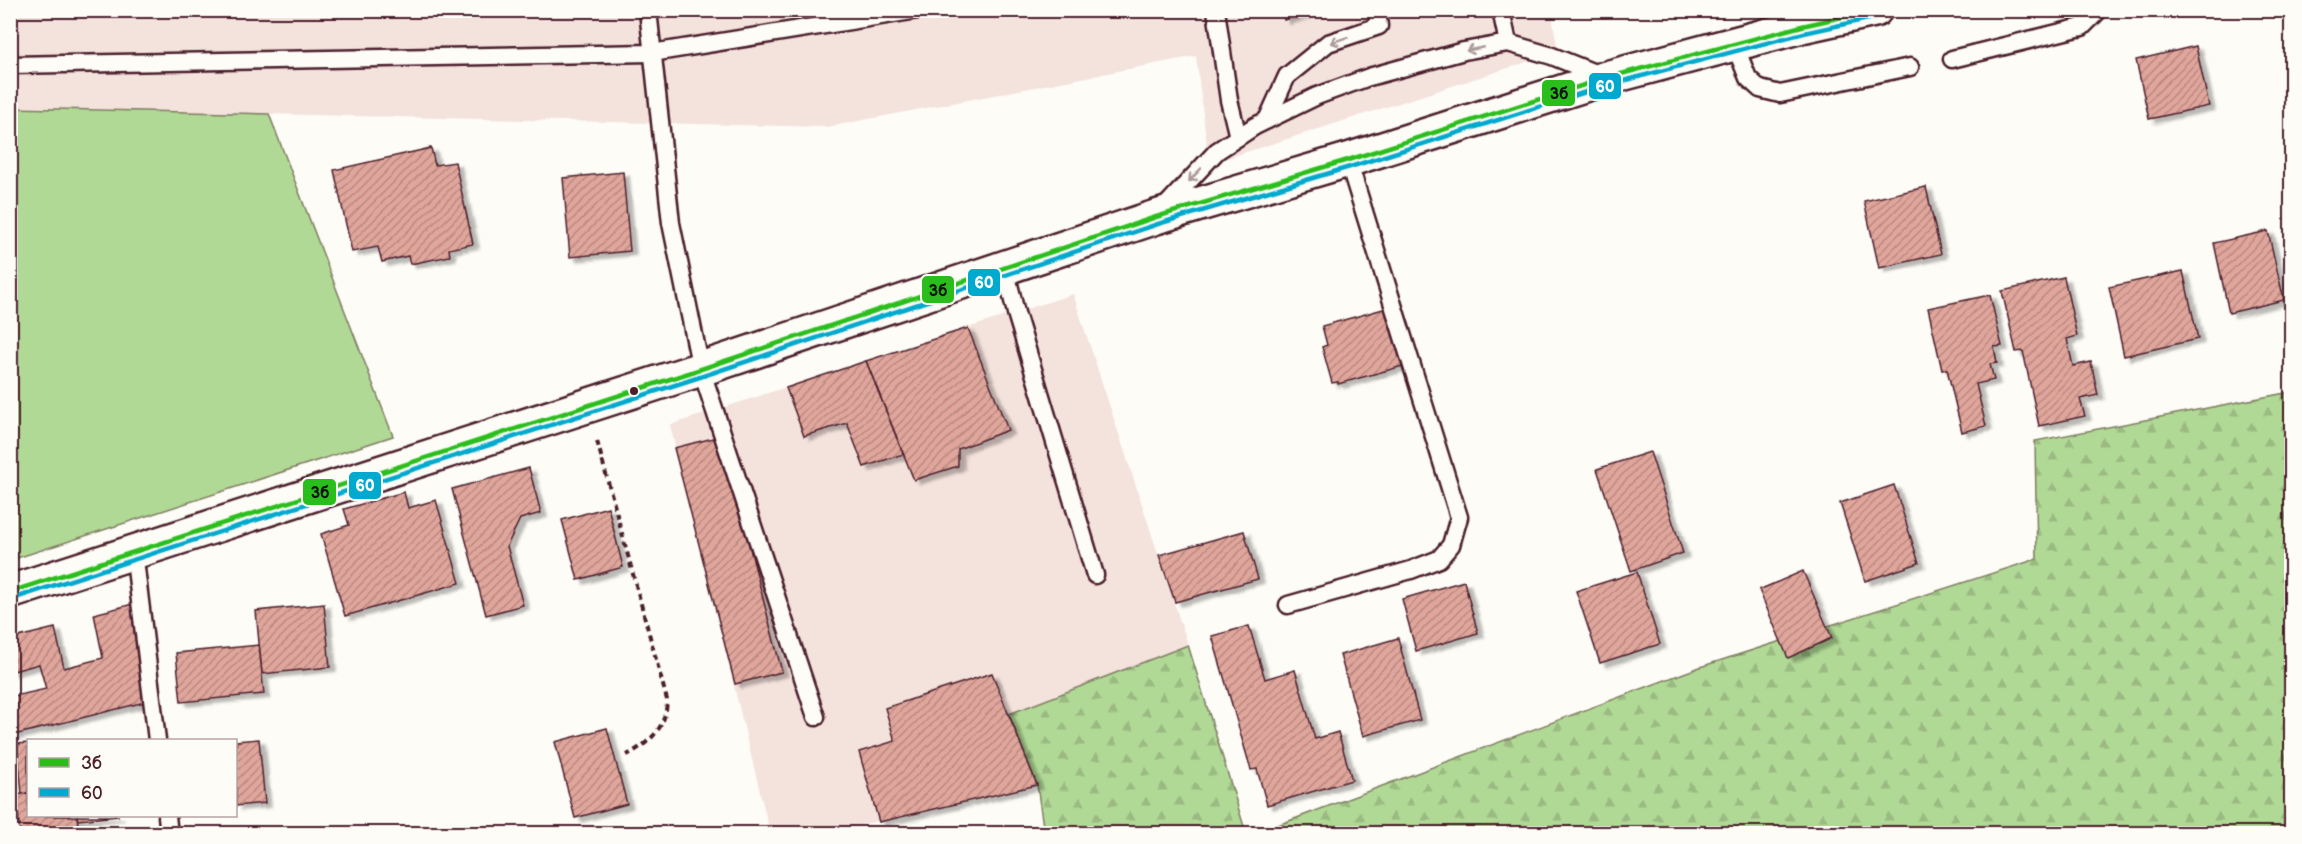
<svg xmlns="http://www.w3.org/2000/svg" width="2302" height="844" font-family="'Balsamiq Sans',sans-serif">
<defs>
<pattern id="forest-firs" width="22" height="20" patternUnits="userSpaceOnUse" patternTransform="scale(1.5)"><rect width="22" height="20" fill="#b1d996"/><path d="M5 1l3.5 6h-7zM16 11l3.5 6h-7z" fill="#9aba81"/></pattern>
<pattern id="building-hatch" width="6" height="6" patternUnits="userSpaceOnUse" patternTransform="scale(1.5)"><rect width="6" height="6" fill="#e0a69c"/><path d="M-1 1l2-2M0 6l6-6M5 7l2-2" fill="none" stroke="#b8877f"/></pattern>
<filter id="shadow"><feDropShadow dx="6" dy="4" stdDeviation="1.5" flood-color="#0004"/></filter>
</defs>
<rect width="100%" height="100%" fill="#fdfcf7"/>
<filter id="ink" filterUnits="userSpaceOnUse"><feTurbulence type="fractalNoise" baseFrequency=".0167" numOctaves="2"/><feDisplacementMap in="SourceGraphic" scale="12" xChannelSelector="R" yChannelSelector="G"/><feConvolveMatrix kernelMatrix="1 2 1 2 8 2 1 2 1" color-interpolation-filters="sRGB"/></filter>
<g filter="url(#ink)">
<g fill="#f4e2dc">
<path d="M11,10H1551L1558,52L1209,164L1196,56L827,127L11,108Z"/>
<path d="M1073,294L1188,645L1009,714L1037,785L826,833H770L670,425Z"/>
</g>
<path fill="#b1d996" stroke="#7e7c60" stroke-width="1.5" d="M11,108L269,114L393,436L11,560Z"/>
<g fill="url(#forest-firs)" stroke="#7e7c60" stroke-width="1.5">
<path d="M2291,392V833L1254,834L1700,667L2037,559L2035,441Z"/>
<path d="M1188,645L1246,833H1044L1037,785L1009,714Z"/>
</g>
<g fill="url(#building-hatch)" stroke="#4a1f2b" stroke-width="1.5" filter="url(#shadow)">
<path d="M1282,10H1317L1284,20Z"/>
<path d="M2196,46L2209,106L2149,119L2136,60Z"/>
<path d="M431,148L435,165L455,162L473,244L449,249L450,256L410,264L408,256L382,262L378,247L352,252L334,170Z"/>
<path d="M623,172L630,251L570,257L563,178Z"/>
<path d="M1926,187L1941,254L1879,268L1864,201Z"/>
<path d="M2268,231L2284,300L2229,313L2214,243Z"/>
<path d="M2183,271L2198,339L2124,356L2109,287Z"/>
<path d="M2064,277L2077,336L2067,339L2073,366L2091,362L2098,395L2080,399L2085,416L2039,426L2023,351L2016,352L2002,291Z"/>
<path d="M1990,295L2002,346L1994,347L1997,363L1990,364L1994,380L1976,384L1986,426L1962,432L1947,369L1942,370L1928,308Z"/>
<path d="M1387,308L1403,366L1338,384V382L1332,383L1322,347L1327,345L1322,326Z"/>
<path d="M968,328L1008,430L958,449V466L914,480L866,361Z"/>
<path d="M866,361L903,454L864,467L847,423L804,436L786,388Z"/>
<path d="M721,436L782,672L735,684L674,448Z"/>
<path d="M1650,452L1683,553L1631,571L1597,469Z"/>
<path d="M529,468L541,513L520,519L507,546L523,605L486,615L452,489Z"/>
<path d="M1894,485L1919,563L1865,581L1840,503Z"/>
<path d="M404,492L408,508L436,500L460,583L345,616L321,534L349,525L344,509Z"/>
<path d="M608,507L623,567L578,580L562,520Z"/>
<path d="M1244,531L1258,579L1175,602L1159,555Z"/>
<path d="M1803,571L1832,638L1788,658L1759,590Z"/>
<path d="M1637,572L1660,644L1600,663L1576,591Z"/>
<path d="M1464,581L1478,633L1416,651L1402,599Z"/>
<path d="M133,604L145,702L10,736V697L46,689L39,664L10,672V639L55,628L64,668L103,658L94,614Z"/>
<path d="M324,604L330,667L262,674L256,611Z"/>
<path d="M1249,626L1265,679L1295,670L1315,739L1338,732L1352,780L1267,805L1257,769L1251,770L1212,636Z"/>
<path d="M1398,638L1420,720L1363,736L1340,655Z"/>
<path d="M259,645L264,694L181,702L176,653Z"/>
<path d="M992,673L1037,785L879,822L859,752L895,741L885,708Z"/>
<path d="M607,728L627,804L575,818L555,742Z"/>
<path d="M259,739L265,803L236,806V741Z"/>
<path d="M28,743V793L22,794L17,744Z"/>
<path d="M28,793V816H77L79,834H20L16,795Z"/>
<path d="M77,816H119L78,820Z"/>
</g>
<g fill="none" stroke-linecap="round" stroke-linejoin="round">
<g stroke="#4a1f2b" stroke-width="21">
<g id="service">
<path d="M648,10L671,223L701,369L816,717"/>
<path d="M1216,10L1229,100L1238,137"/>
<path d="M1501,10L1508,43"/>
<path d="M1734,43L1748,78L1760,89L1780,94L1910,67"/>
<path d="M1952,59L2082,27L2099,10"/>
<path d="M10,65L652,53L918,10"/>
<path d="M1267,120L1287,76L1328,43L1379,26L1377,10"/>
<path d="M1163,209L1217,151L1255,126L1317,96L1369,77L1464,51L1508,43L1552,56L1602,76"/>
<path d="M1005,268L1016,313L1095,575"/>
<path d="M134,552L157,740"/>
<path d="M1288,605L1411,570L1439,559L1451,545L1459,517L1348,160"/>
<path d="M167,816L169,834"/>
</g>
</g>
<g stroke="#4a1f2b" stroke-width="38">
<path id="secondary" d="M10,592L701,369L1156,217L1348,160L1606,78L1802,26L1875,10"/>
</g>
<path stroke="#4a1f2b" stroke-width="4" stroke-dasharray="6 4.5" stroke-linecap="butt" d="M597,441L667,700C666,728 651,742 627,755"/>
<use href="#service" stroke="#fdfcf7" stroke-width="16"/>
<use href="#secondary" stroke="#fdfcf7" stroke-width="33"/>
<g stroke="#fdfcf7" stroke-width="9">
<path id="bus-1" d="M10,592L701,369L1156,217L1348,160L1606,78L1802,26L1873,10"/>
</g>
<g stroke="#fdfcf7" stroke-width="9">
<path id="bus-2" d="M12,599L703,376L1158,224L1350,167L1608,85L1804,33L1877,17"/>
</g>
<use href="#bus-1" stroke="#29be1b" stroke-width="4.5"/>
<use href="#bus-2" stroke="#00a9ce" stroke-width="4.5"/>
</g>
<defs><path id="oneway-shaft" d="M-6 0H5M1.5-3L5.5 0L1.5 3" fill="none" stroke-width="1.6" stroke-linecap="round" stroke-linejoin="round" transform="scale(1.5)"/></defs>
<g stroke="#ac999b">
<use href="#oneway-shaft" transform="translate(1339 40) rotate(161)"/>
<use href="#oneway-shaft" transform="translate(1475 49) rotate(169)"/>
<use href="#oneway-shaft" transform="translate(1195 175) rotate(133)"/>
</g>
</g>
<circle fill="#4a1f2b" stroke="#fdfcf7" stroke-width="2" cx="634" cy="391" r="5"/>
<g stroke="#fdfcf7" stroke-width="2">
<rect x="1588" y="72" width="34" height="28" rx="6" fill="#00a9ce"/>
<rect x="1541" y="79" width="35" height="28" rx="6" fill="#29be1b"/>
<rect x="967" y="268" width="34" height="29" rx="6" fill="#00a9ce"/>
<rect x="921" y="275" width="34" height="29" rx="6" fill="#29be1b"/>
<rect x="348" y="471" width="34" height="29" rx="6" fill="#00a9ce"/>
<rect x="302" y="478" width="35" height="28" rx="6" fill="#29be1b"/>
</g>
<g font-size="16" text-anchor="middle" font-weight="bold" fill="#fff">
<text x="1605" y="92">60</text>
<text x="984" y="288">60</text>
<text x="365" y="491">60</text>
</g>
<g font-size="16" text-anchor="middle" font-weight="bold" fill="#111">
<text x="1559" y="99">3б</text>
<text x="938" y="296">3б</text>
<text x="320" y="498">3б</text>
</g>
<rect width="2302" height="844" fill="none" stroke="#fdfcf7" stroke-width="36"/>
<rect x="18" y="18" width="2266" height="808" fill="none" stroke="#4a1f2b" stroke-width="2" filter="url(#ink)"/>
<rect x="27" y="739" width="210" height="78" fill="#fdfcf7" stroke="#b5a4a5" stroke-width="1.5"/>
<rect x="39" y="758" width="30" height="9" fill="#29be1b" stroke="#b5a4a5" stroke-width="1.5"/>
<text x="81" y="769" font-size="18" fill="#4a1f2b">3б</text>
<rect x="39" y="788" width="30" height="9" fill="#00a9ce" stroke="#b5a4a5" stroke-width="1.5"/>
<text x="81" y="799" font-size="18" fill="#4a1f2b">60</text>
</svg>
